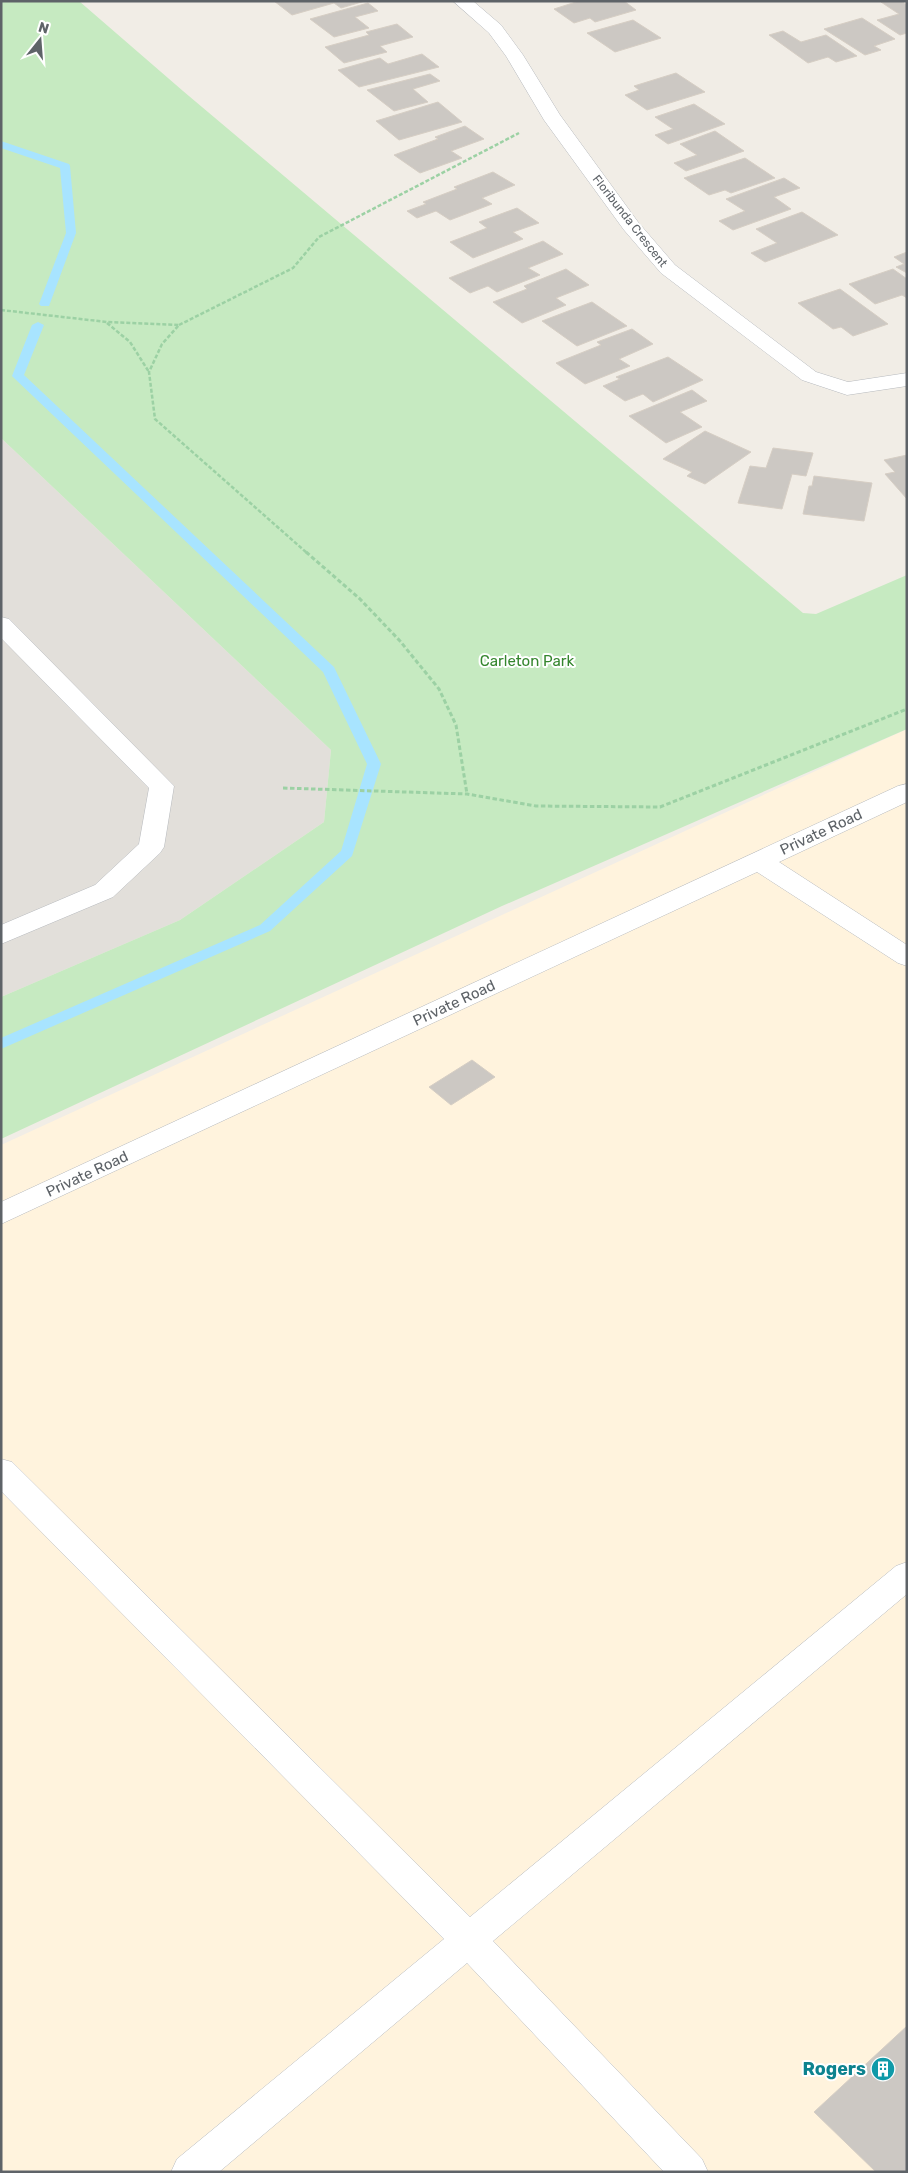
<svg xmlns="http://www.w3.org/2000/svg" width="908" height="2173" font-family="Rubik,sans-serif">
<rect width="100%" height="100%" fill="#f1ede6"/>
<path fill="#fff3dd" d="M907,729V2172H1V1145Z"/>
<path fill="#e2dfda" d="M1,438L331,750L324,822L180,920L1,997Z"/>
<path fill="#c6eac1" d="M1,1H79L183,91L803,613L816,614L907,575V729L502,906L1,1139V997L180,920L324,822L331,750L1,438Z"/>
<g fill="none" stroke-linecap="round" stroke-linejoin="round">
<g fill="#a8e4ff" fill-rule="evenodd">
<path d="M1,141L69,164L70,166L76,233L49,306H41L39,304L66,233L60,168L1,148Z"/>
<path d="M38,322L44,325L24,375L334,667L381,764L352,856L270,931L1,1049V1038L260,925L341,851L367,764L323,672L14,378L12,376L32,325Z"/>
</g>
</g>
<g fill="#ccc8c3" stroke="#d6cec4">
<path d="M274,1H365L341,8L334,3L292,15Z"/>
<path d="M579,1H624L636,10L595,22L590,18L574,23L554,9Z"/>
<path d="M901,1L907,5V33L900,35L877,20L899,14L881,2Z"/>
<path d="M368,3L378,11L355,17L369,28L334,37L310,19Z"/>
<path d="M862,18L895,39L874,46L881,50L865,55L824,29Z"/>
<path d="M633,20L661,38L615,52L587,33Z"/>
<path d="M397,24L413,37L380,46L387,52L344,63L325,47L369,35L366,32Z"/>
<path d="M783,31L801,42L826,35L857,56L836,62L828,57L808,63L769,35Z"/>
<path d="M422,54L439,67L359,87L338,70L380,58L388,64Z"/>
<path d="M676,73L705,92L647,110L625,95L639,90L634,86Z"/>
<path d="M430,74L440,81L413,89L428,102L394,111L367,90Z"/>
<path d="M438,102L462,122L399,140L376,121Z"/>
<path d="M694,104L725,124L668,144L655,135L673,129L655,117Z"/>
<path d="M465,126L484,139L451,151L462,158L420,173L394,155L438,139L435,137Z"/>
<path d="M715,131L744,151L686,171L674,163L697,155L680,144Z"/>
<path d="M745,158L775,178L731,193L725,190L709,195L684,178Z"/>
<path d="M493,172L515,185L482,198L492,204L450,220L436,211L417,218L407,211L426,204L423,202L457,189L454,187Z"/>
<path d="M784,178L800,188L774,197L791,209L733,230L719,221L745,211L726,199Z"/>
<path d="M517,208L539,223L513,232L523,239L473,258L450,242L487,228L479,222Z"/>
<path d="M802,212L838,235L765,262L751,253L777,243L756,229Z"/>
<path d="M543,241L563,254L528,268L540,275L497,292L488,286L470,293L449,278Z"/>
<path d="M907,252V273L896,267L904,264L894,257Z"/>
<path d="M566,269L589,285L556,298L566,305L522,323L493,302L527,289L524,286Z"/>
<path d="M893,269L907,279V298L902,295L875,304L849,284Z"/>
<path d="M840,289L888,324L853,336L841,327L833,329L798,303Z"/>
<path d="M592,302L627,326L577,346L542,321Z"/>
<path d="M632,329L653,344L619,359L630,366L585,384L556,363L601,345L597,342Z"/>
<path d="M668,357L703,380L653,402L643,394L625,401L603,386L620,379L616,377Z"/>
<path d="M692,390L707,401L680,412L702,427L666,443L629,416Z"/>
<path d="M705,431L751,452L705,484L687,476L692,472L663,459Z"/>
<path d="M773,448L813,453L806,476L792,474L782,509L738,503L750,466L766,468Z"/>
<path d="M907,455V499L885,474L895,472L884,460Z"/>
<path d="M814,476L872,483L864,521L803,514L809,486H812Z"/>
<path d="M472,1060L495,1077L451,1105L429,1087Z"/>
<path d="M907,2026V2172H876L814,2112Z"/>
</g>
<g fill="none" stroke-linecap="round" stroke-linejoin="round">
<g stroke="#b7babe" stroke-width="1">
<g id="minor">
<path d="M453,1H473L501,25L523,55L560,115L638,222L675,265L816,372L848,382L907,373V386L847,395L802,380L661,273L624,230L544,120L506,56L489,33Z"/>
<path d="M1,617L9,619L174,786L164,847L160,853L113,897L1,944V925L95,885L139,844L149,788L1,638Z"/>
<path d="M907,784V802L779,862L907,945V966L898,963L757,872L1,1224V1202L898,786Z"/>
<path d="M1,1459L12,1462L470,1917L896,1566L907,1562V1594L493,1941L702,2159L708,2172H664L467,1963L219,2172H171L177,2159L444,1939L1,1491Z"/>
</g>
</g>
<g stroke="#9cd1a4" stroke-width="2.5" stroke-dasharray="4 2" stroke-linecap="butt">
<path d="M1,310L107,322L179,325L162,344L149,372L155,419L307,553"/>
<path d="M107,323L130,342L149,372"/>
<path d="M179,325L293,268L319,237L519,133"/>
</g>
<g stroke="#9cd1a4" stroke-width="3" stroke-dasharray="4.5 2.5" stroke-linecap="butt">
<path d="M306,552L360,599L400,641L439,689L456,725L467,794"/>
<path d="M283,788L467,794L536,806L660,807L907,709"/>
</g>
<use href="#minor" fill="#fff" fill-rule="evenodd"/>
</g>
<defs>
<g id="building-disc" transform="scale(1.25)"><circle r="9.5" fill="#0f9aa8" stroke="#fff"/><path d="M-4-6H4V6H1V3H-1V6H-4ZM-2.5-4.3h1.7v1.8h-1.7ZM.8-4.3h1.7v1.8H.8ZM-2.5-1h1.7V.8h-1.7ZM.8-1h1.7V.8H.8Z" fill="#fff"/></g>
</defs>
<g fill-rule="evenodd">
<use href="#building-disc" x="883" y="2069"/>
</g>
<g text-anchor="middle" dominant-baseline="central" stroke-width="4" stroke-linejoin="round" paint-order="stroke">
<g font-size="12" fill="#5e6368" stroke="#fff">
<text transform="translate(630 221) rotate(52)">Floribunda Crescent</text>
</g>
<g font-size="15" fill="#35862e" stroke="#fff">
<text x="527" y="661">Carleton Park</text>
</g>
<g font-size="15" fill="#5e6368" stroke="#fff">
<text transform="translate(821 832) rotate(-25)">Private Road</text>
<text transform="translate(454 1003) rotate(-25)">Private Road</text>
<text transform="translate(87 1174) rotate(-25)">Private Road</text>
</g>
<g font-size="18" font-weight="bold" fill="#0d838f" stroke="#fff" text-anchor="end">
<text x="866" y="2069">Rogers</text>
</g>
</g>
<rect width="908" height="2173" fill="none" stroke="#5e6368" stroke-width="5"/>
<g transform="translate(40 40) rotate(17)" stroke="#ffffff" stroke-width="4" paint-order="stroke">
<path d="M0-4L9 19L0 12L-9 19Z" fill="#5e6368"/>
<text y="-8" font-size="14" font-weight="bold" text-anchor="middle" fill="#5e6368">N</text>
</g>
</svg>
